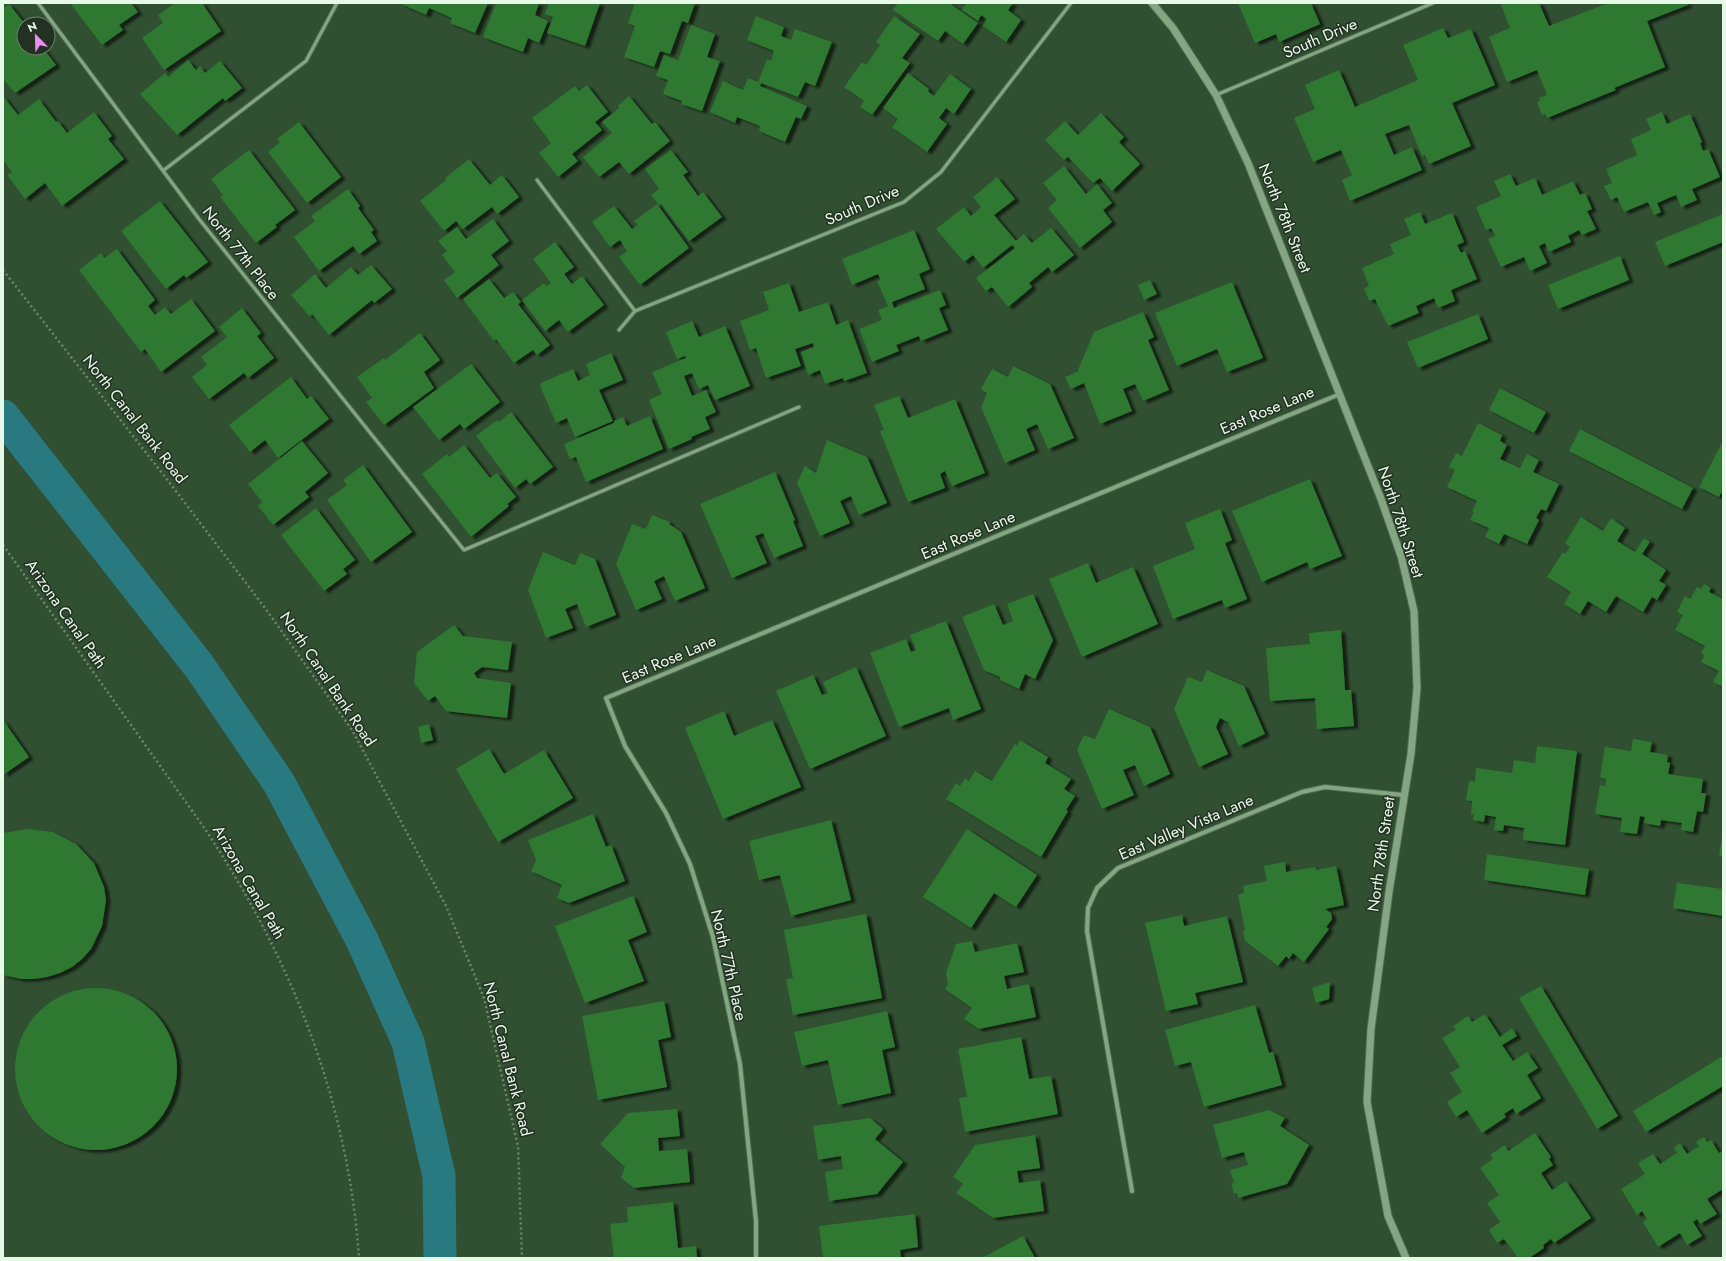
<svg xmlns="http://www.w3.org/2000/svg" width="1726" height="1261" font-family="Jost,sans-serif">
<defs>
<filter id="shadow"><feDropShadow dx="4.5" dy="2.5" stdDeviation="1" flood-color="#0009"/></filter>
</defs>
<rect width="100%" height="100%" fill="#314f31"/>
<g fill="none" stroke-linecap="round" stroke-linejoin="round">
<path stroke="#297981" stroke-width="33" d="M3,416L199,666L279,783L362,940L408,1042L439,1176L440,1258"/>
</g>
<g fill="#2d7831" filter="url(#shadow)">
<path d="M70,3H131L138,12L119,25L123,30L102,45Z"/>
<path d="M175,3H202L221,31L164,70L142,38L163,23L158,15Z"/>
<path d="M399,3H488L475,33L450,23L452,18L429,8L426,15Z"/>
<path d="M496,3H539L535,15L548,21L539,43L528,38L523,52L483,37Z"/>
<path d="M549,3H600L585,46L547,33L553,17L545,14Z"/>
<path d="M635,3H695L688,23L682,21L670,54L660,51L654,67L624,57L635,26L628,23Z"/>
<path d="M898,3H949L978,23L963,44L945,31L938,41L893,10Z"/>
<path d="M964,3H1013L1008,10L1021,20L1006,42L983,26L987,19L981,15L978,21L962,10L966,4Z"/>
<path d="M1238,3H1311L1320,24L1279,42L1276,34L1255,43Z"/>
<path d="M1506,3H1539L1549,26L1608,3H1687L1688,5L1647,21L1665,67L1614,88L1616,90L1547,118L1545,114L1542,115L1537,102L1540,101L1539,98L1547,95L1537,70L1507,82L1489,37L1510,28L1501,5Z"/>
<path d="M9,4L25,24L24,48H43L56,65L15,93L3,79V8Z"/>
<path d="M756,16L784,27L781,36L791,40L795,29L832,42L815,86L805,82L798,97L758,82L767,59L771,61L774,51L747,40Z"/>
<path d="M894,16L920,34L902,58L910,63L872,115L860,107L864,101L844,87L862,62L866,65L880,45L876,42Z"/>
<path d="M691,25L715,34L707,57L720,61L702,111L681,104L682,101L663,94L668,80L656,76L664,55L678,60Z"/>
<path d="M1443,28L1448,38L1471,29L1495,85L1452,103L1471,146L1429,164L1425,155L1422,156L1409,125L1385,134L1394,155L1412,147L1422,170L1350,201L1342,180L1352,175L1341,150L1313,162L1294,118L1315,109L1305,85L1339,70L1355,107L1418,80L1403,45Z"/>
<path d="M188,60L196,70L200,66L205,73L220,61L242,88L225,101L223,98L177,135L140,94L165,73L168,77Z"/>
<path d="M908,73L929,89L928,91L934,96L950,74L971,89L954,114L946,108L939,118L947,124L927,152L892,127L898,119L883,108Z"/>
<path d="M748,78L761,83L760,86L807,106L801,119L796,117L785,142L759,131L760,126L737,117L735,123L710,112L723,81L743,90Z"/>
<path d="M587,85L608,112L595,122L602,130L572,154L578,161L558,177L539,153L551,143L532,118L575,86L579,91Z"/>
<path d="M3,96L18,115L39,99L56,122L58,121L67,133L94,112L112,136L108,139L124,159L62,206L45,183L25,199L7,175L12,172L3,160Z"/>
<path d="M629,96L652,124L655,122L670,141L629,174L619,162L599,177L583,157L612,133L602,122L619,108L618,106Z"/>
<path d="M1662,112L1667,124L1690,114L1702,142L1700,143L1703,151L1708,149L1720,177L1692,189L1697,200L1681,207L1676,195L1657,203L1661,212L1654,215L1648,202L1624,212L1617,197L1611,200L1604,186L1612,183L1606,169L1637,155L1631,139L1651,130L1646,119Z"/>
<path d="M1101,113L1124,137L1119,142L1140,164L1112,191L1100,178L1093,183L1068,157L1064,160L1045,140L1065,121L1078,135Z"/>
<path d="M299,122L341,177L307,203L268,152L280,142L277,139Z"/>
<path d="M249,150L295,210L275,225L277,227L256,243L220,197L223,195L211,179Z"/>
<path d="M671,150L688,172L683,175L698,196L703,192L722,217L689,241L661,204L659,205L651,195L659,189L645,169Z"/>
<path d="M469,159L490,185L502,175L519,197L497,214L492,207L463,229L456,221L444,231L420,201L446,180L445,178Z"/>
<path d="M1064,166L1086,194L1097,184L1112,203L1103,210L1112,222L1080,248L1048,208L1057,200L1043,183Z"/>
<path d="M1510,174L1516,186L1535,178L1542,195L1573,181L1580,195L1585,193L1592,209L1587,211L1596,229L1582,235L1579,230L1568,236L1571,242L1549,252L1545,243L1539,246L1547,263L1530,271L1524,257L1501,267L1488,239L1495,236L1491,228L1486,230L1476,207L1501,196L1494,181Z"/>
<path d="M997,177L1015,199L994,215L1016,241L1024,234L1032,243L1051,228L1074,255L1052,272L1048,267L1029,283L1032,287L1008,307L992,287L986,291L976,278L1015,248L1012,245L983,268L973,255L964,262L936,229L964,207L971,216L981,207L973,197Z"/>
<path d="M348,189L360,206L358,208L374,230L371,232L377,241L359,254L353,246L319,271L294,237L315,221L311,216Z"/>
<path d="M160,201L208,262L186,278L184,275L166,289L121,231Z"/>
<path d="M657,204L689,248L640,285L619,257L627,251L620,240L610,247L592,222L614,206L632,229L638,225L634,221Z"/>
<path d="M1420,212L1425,224L1452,213L1464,242L1457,245L1461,253L1465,251L1477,279L1451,290L1455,301L1438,308L1434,298L1416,306L1419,313L1388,326L1375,299L1369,301L1364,288L1369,286L1362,268L1394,254L1390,244L1411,235L1404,219Z"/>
<path d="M1723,214V242L1665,266L1655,242Z"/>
<path d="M493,219L509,241L491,255L499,265L457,298L444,280L455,272L442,255L447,251L438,241L457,227L466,239Z"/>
<path d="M914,230L930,269L919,274L925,289L892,302L894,308L940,290L946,305L939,308L948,330L921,341L919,336L896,345L899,351L872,362L859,329L882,320L878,310L888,306L877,281L881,280L878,274L852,285L842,259Z"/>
<path d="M555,242L574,267L564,274L572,284L582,276L604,305L568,332L559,320L545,331L522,300L544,283L546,286L551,283L533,259Z"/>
<path d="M117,249L155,300L148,306L155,315L165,307L171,314L191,299L215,331L161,372L145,349L141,352L79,270L101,253L104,258Z"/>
<path d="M1620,256L1629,280L1558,309L1548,285Z"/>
<path d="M371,265L392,289L374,303L372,300L329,335L312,314L310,317L291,295L315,274L326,288L351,267L358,275Z"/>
<path d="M489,279L504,298L513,292L521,302L518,304L550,345L537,355L533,350L514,363L496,339L494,341L463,299Z"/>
<path d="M1150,280L1157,294L1144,300L1138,285Z"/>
<path d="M1232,282L1263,358L1227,372L1217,349L1177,366L1155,313Z"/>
<path d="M789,283L799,312L828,302L836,325L848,320L867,373L844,381L843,378L825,384L820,370L808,375L801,352L814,347L813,343L795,349L801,366L766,378L756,348L750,350L740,321L769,310L763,292Z"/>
<path d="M242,308L261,333L257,336L274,358L248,378L244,373L209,399L192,377L207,365L201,357L227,337L219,327Z"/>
<path d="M1143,312L1154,337L1148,340L1169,390L1143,401L1135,384L1123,389L1132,411L1100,424L1084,383L1071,389L1065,377L1079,371L1078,370L1094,332Z"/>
<path d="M1478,314L1488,339L1418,368L1407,342Z"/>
<path d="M692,321L699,337L725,326L750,386L715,400L708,385L699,389L692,373L684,376L692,396L706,390L716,412L705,417L710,429L691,437L692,439L669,449L649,400L662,394L652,372L686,358L685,356L677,359L666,332Z"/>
<path d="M420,333L440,360L424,372L434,388L384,425L366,402L372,398L357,377L384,358L385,360Z"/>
<path d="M611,353L623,380L599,390L613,421L575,437L567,418L556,423L540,386L541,383L573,369L578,381L590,375L586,364Z"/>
<path d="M471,364L500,402L464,429L460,424L439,440L413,407Z"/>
<path d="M1013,366L1050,384L1074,438L1048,449L1037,424L1026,429L1035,450L1005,463L981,407L987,393L981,389L992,369L1008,377Z"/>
<path d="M291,377L307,399L311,396L329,419L278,458L265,440L250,452L229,425Z"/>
<path d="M1500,388L1546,412L1534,433L1489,410Z"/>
<path d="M899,396L908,418L955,399L985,473L952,486L945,471L940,474L945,488L908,502L880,431L884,430L874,405Z"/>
<path d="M511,412L553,467L530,484L526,479L515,488L476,436L497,420L499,422Z"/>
<path d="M650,416L663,449L586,482L576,457L570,459L564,444L614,423V421L623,417L627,426Z"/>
<path d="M1478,423L1502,435L1500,441L1507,445L1500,459L1520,468L1527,454L1539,460L1533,472L1559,484L1546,511L1541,509L1536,518L1539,520L1527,544L1504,534L1499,544L1485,537L1489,528L1470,520L1474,512L1472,511L1477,501L1447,487L1455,470L1449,467L1456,453L1462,456Z"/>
<path d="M1580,429L1693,488L1682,509L1569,451Z"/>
<path d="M827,440L867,457L887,503L859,515L851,496L840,501L850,523L820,536L797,483L805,466L816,473Z"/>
<path d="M302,441L328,473L305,492L309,497L273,525L258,506L262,502L248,484Z"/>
<path d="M1723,441V490L1719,497L1699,487Z"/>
<path d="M464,445L490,478L497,473L516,497L507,504L509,506L471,537L422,474L447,454L449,457Z"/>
<path d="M363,465L412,532L371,562L327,500L347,485L343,480Z"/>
<path d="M775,472L795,520L793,521L803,546L774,558L763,533L755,536L767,563L732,578L700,504Z"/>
<path d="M1310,479L1342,556L1310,569L1307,562L1262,582L1232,511Z"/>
<path d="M316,508L355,560L343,569L347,574L324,591L281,535Z"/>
<path d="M1220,509L1232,540L1225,543L1247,599L1225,608L1222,600L1173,619L1153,566L1195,549L1185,523Z"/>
<path d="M652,515L670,522L669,524L681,532L705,588L675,601L664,576L654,581L662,599L636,610L616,564L632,524L646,529Z"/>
<path d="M1581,517L1603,531L1611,518L1625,528L1617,541L1635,552L1644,538L1650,542L1642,554L1666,570L1659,581L1666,585L1657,600L1652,597L1643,612L1616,596L1606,612L1588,601L1580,614L1564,604L1571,592L1547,577L1563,552L1565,554L1570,547L1565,543Z"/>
<path d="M543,552L575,565L580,553L595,559L616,615L586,627L577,604L565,609L573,628L546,638L528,590Z"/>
<path d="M1088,563L1096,583L1133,567L1158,624L1082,657L1049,579Z"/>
<path d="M1704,584L1711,588L1709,592L1723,599V687L1713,682L1719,671L1701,662L1705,655L1701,653L1705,646L1675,630L1683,615L1677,612L1685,596L1690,599L1697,587L1701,589Z"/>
<path d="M1033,594L1053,640L1035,679L1025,674L1019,689L1000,680V677L984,670L962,617L994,604L1003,625L1013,621L1007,604Z"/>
<path d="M946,621L981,709L953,720L949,708L899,727L870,653L906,639L911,652L916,650L910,635Z"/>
<path d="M454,625L463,636L512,642L508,670L482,667L474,673L477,678L511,683L507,718L446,711L435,696L428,701L414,683L417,652Z"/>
<path d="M1341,630L1345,690H1351L1354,726L1317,729L1315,698L1270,701L1266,648L1310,644L1309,633Z"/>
<path d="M856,667L886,736L810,769L776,691L813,675L822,695L828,693L823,682Z"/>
<path d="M1207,670L1244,686L1265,734L1239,746L1228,722L1220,718L1216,727L1228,754L1199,767L1174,709L1188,677L1202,682Z"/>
<path d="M1109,709L1150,727L1170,774L1144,786L1135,765L1123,770L1134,795L1102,809L1077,750L1084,735L1095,739Z"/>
<path d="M724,711L734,736L772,720L801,787L723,819L685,728Z"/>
<path d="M3,720L29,757L3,775Z"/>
<path d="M429,724L433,740L421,743L418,727Z"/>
<path d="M1633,739L1652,742L1650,752L1668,755L1667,762L1670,763L1668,774L1703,779L1701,793H1706L1703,812L1697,811L1693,832L1681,830L1682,823L1661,820L1660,826L1644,823L1645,817L1640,816L1637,834L1620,832L1622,818L1595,814L1600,785L1605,786L1606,779L1600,777L1605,747L1631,751Z"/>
<path d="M1020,740L1048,757L1045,763L1071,779L1064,789L1075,796L1066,810L1068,811L1041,857L946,799L956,783L960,786L965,778L969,781L975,771L992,781L1015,744L1017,746Z"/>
<path d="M1537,746L1577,751L1565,845L1523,840L1524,828L1504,825L1503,831L1494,830L1496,817L1485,815L1484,822L1473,820L1474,814H1471L1472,801L1466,800L1469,781L1475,782L1476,768L1512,773L1514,760L1535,763Z"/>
<path d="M489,749L504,774L544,750L573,798L498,842L456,769Z"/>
<path d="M593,814L606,847L611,845L625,881L569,903L557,898L562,885L531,871L536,860L528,840Z"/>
<path d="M831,820L851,900L791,916L780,875L759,880L749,841Z"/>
<path d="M27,829L53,832L76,844L94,863L104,887L106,900L102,926L91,949L82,959L72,967L60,973L47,977L34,979H21L3,975V833Z"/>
<path d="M967,829L1037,875L1016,907L994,893L971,928L923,897Z"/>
<path d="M1722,837H1723V856L1719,855Z"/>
<path d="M1487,854L1589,869L1585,895L1484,880Z"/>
<path d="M1285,862L1286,872L1315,867L1316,870L1336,866L1344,905L1325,909L1331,913L1332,919L1326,927L1329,929L1304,962L1293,953L1289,959L1286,956L1278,966L1245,941L1243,931L1245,930L1238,895L1244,893L1243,886L1267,881L1264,866Z"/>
<path d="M1677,883L1723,889V916L1673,908Z"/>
<path d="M633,896L647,932L628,940L644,981L585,1003L555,926Z"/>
<path d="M866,914L882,998L793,1015L786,979L793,978L784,930Z"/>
<path d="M1182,915L1184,926L1227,916L1243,982L1195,993L1198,1004L1166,1011L1145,923Z"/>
<path d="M972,941L975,952L1017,943L1024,972L1004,976L1007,989L1029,984L1036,1017L979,1029L964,1019L972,1008L945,989L948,984L946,973L956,944Z"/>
<path d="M1330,982L1329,999L1316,1003L1312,988Z"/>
<path d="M1541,986L1618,1116L1597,1129L1519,998Z"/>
<circle cx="96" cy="1069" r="81"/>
<path d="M664,1001L671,1037L658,1040L667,1087L598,1100L582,1016Z"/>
<path d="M1255,1005L1269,1053L1273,1052L1282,1085L1204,1107L1191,1062L1175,1066L1165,1030Z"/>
<path d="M887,1011L895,1047L882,1050L891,1093L838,1105L828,1060L802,1066L794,1032Z"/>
<path d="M1485,1014L1500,1037L1512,1028L1517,1036L1502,1045L1513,1061L1527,1052L1538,1068L1527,1075L1541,1098L1516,1114L1513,1108L1504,1114L1506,1117L1482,1133L1467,1110L1456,1117L1447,1102L1462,1092L1450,1073L1460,1067L1442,1038L1456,1030L1453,1026L1468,1016L1472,1022Z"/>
<path d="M1021,1037L1029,1079L1051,1076L1058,1114L965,1132L959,1098L967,1097L958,1049Z"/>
<path d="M1723,1056V1086L1646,1132L1633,1111Z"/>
<path d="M677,1109L680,1136L658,1138L659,1151L687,1149L690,1182L634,1188L621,1178L625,1167L600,1144L628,1113Z"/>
<path d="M1269,1110L1285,1118L1280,1126L1309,1145L1287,1184L1238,1198L1237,1193L1234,1194L1231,1183H1234L1230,1170L1248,1165L1244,1152L1222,1158L1213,1125Z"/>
<path d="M870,1118L883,1129L875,1139L903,1162L877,1194L829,1201L825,1172L843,1169L841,1156L818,1160L813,1126Z"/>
<path d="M1535,1133L1551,1157L1549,1159L1553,1165L1541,1173L1552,1190L1566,1181L1591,1218L1554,1243L1551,1239L1543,1245L1544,1248L1529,1258H1518L1504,1239L1497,1243L1489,1230L1500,1222L1487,1203L1499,1195L1480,1168L1493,1159L1490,1155L1505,1145L1508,1151Z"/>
<path d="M1035,1135L1040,1168L1017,1171L1019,1183L1040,1180L1044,1211L993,1218L956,1193L963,1184L953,1177L975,1145Z"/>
<path d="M1704,1137L1707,1142L1711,1140L1719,1153L1723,1151V1189L1707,1199L1717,1214L1700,1224L1697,1219L1693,1222L1702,1236L1687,1245L1680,1233L1658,1247L1643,1222L1647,1219L1642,1211L1637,1215L1621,1189L1645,1174L1638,1163L1653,1154L1660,1164L1677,1153L1674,1148L1680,1143L1687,1154L1699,1146L1696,1142Z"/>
<path d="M673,1202L678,1248L696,1246L697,1258H614L610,1224L628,1222L627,1207Z"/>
<path d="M915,1214L918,1247L900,1250L901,1258H823L819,1226Z"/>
<path d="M1023,1236L1035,1258H982Z"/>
</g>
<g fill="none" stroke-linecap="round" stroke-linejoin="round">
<g stroke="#516c52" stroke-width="5">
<g id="service">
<path d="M38,3L199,219L464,550L799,407"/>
<path d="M1216,95L1433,3"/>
<path d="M164,170L306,61L337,3"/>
<path d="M537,180L635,311"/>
<path d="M619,330L635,311L904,202L941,172L1071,3"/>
</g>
</g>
<g stroke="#516c52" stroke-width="6">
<g id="minor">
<path d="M1132,1191L1087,931L1088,908L1097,888L1118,868L1302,792L1325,787L1403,795"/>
<path d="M756,1258V1221L740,1064L713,937L690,864L666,813L625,746L606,698L1340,394"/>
</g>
</g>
<g stroke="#516c52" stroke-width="9">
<path id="tertiary" d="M1152,3L1173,28L1216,95L1248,163L1381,499L1401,556L1414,611L1417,688L1411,754L1389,892L1371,1029L1367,1102L1388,1216L1406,1258"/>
</g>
<g stroke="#6e886e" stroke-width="2.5" stroke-dasharray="2 3" stroke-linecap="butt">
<path d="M3,270L169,482L265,608L352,730L446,906L484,998L518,1146L522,1258"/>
<path d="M3,545L205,829C292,960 348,1101 359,1258"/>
</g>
<use href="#service" stroke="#84a683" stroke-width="3"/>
<use href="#minor" stroke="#84a683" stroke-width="4"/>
<use href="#tertiary" stroke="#84a683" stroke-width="7"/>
</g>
<g text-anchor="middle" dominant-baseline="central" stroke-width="3" stroke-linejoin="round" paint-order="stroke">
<g font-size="16" fill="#e7f9e7" stroke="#233123">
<text transform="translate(1320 38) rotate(-23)">South Drive</text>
<text transform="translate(862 205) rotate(-23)">South Drive</text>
<text transform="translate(1285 218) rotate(68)">North 78th Street</text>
<text transform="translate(241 253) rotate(52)">North 77th Place</text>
<text transform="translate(1267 410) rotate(-23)">East Rose Lane</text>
<text transform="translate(135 419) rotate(52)">North Canal Bank Road</text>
<text transform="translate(1401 522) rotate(72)">North 78th Street</text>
<text transform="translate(968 535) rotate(-23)">East Rose Lane</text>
<text transform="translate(66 614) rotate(55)">Arizona Canal Path</text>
<text transform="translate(669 659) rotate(-23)">East Rose Lane</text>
<text transform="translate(328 679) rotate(56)">North Canal Bank Road</text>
<text transform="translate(1186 827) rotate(-23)">East Valley Vista Lane</text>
<text transform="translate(1381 854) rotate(-82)">North 78th Street</text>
<text transform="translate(249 882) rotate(60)">Arizona Canal Path</text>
<text transform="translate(729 965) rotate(77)">North 77th Place</text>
<text transform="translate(508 1059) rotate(76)">North Canal Bank Road</text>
</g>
</g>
<rect width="1726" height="1261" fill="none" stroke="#e7f9e7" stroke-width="8"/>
<g transform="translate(36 36) rotate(337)"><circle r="19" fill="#233123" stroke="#718171"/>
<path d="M0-3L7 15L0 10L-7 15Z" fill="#ef8bf7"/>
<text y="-6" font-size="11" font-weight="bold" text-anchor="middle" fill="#e7f9e7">N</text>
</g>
</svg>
